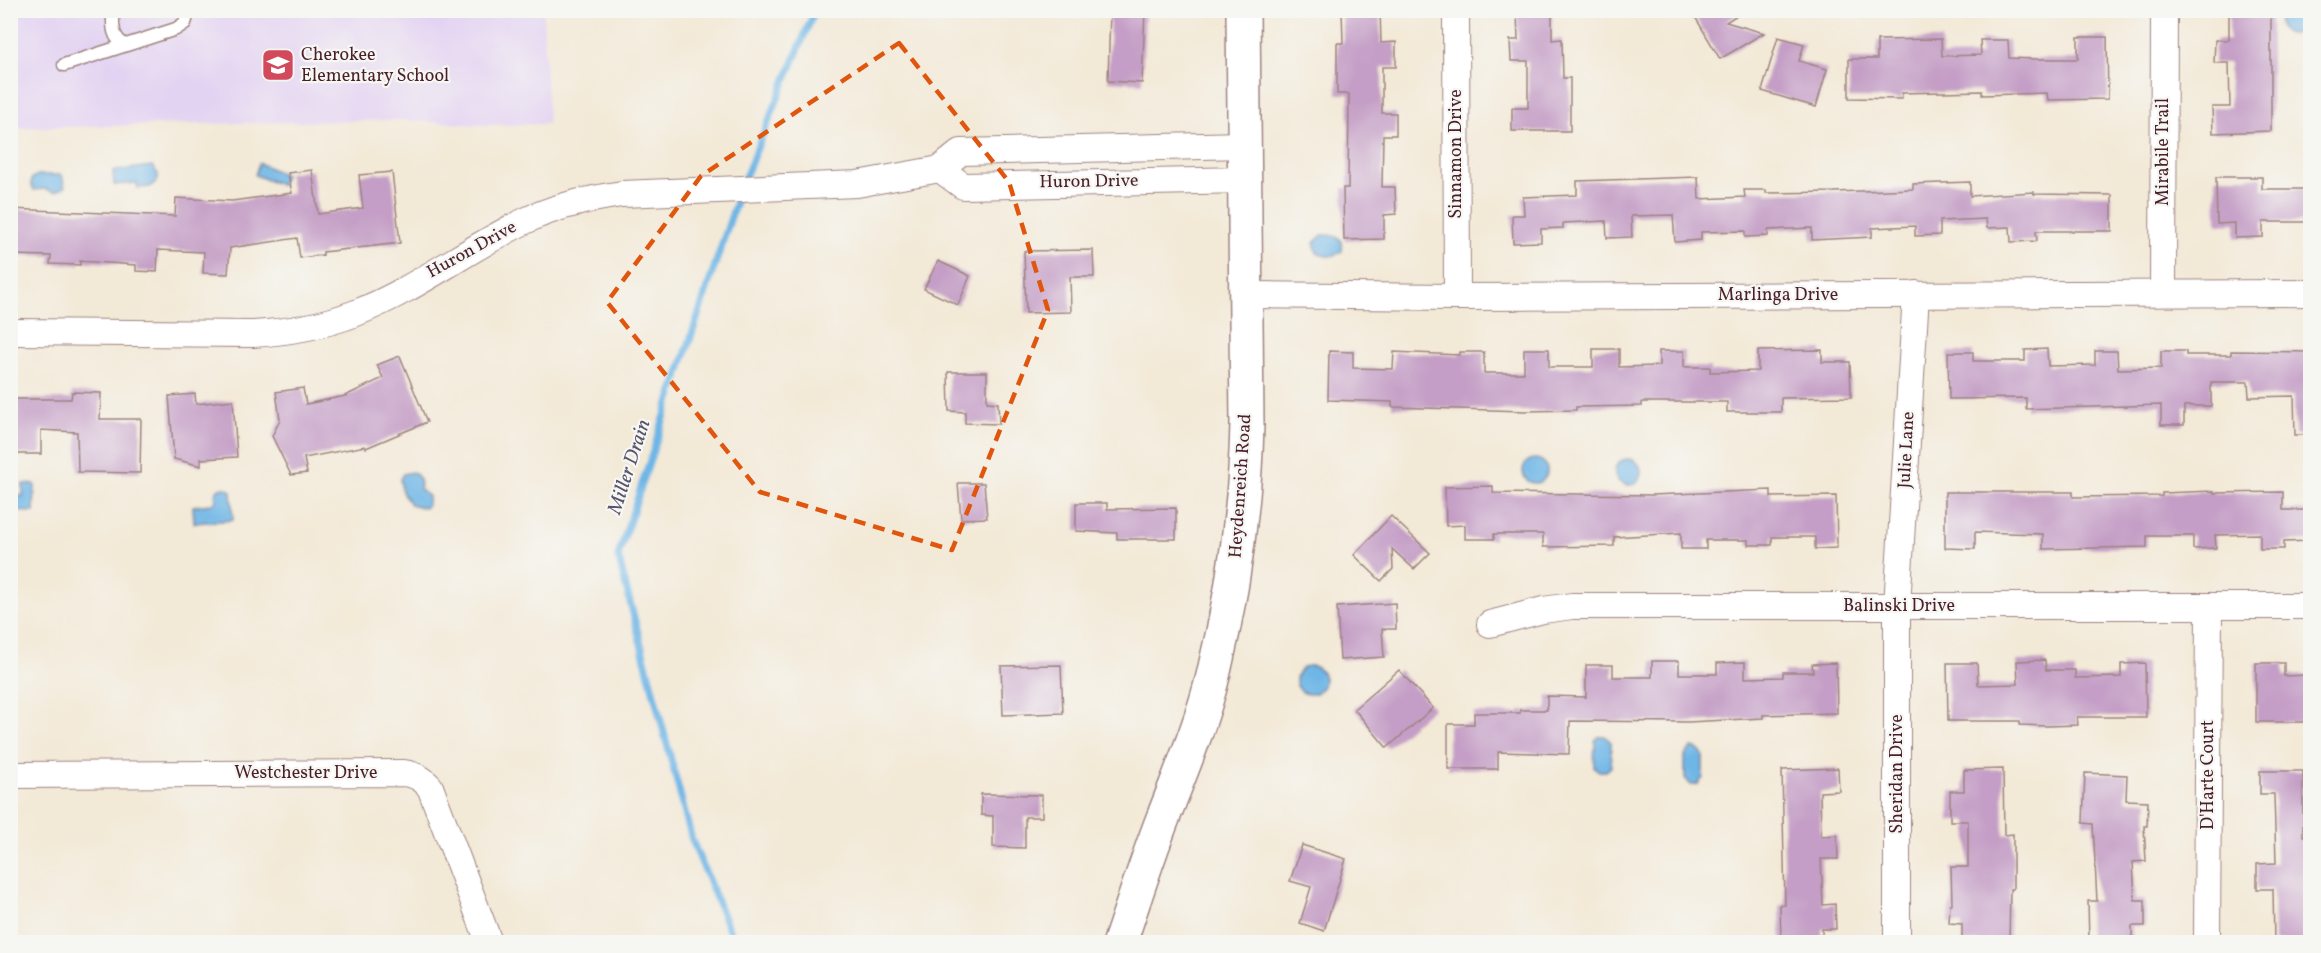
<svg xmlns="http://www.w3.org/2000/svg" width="2321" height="953" font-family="Vollkorn,serif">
<rect width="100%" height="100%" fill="#f6f6f2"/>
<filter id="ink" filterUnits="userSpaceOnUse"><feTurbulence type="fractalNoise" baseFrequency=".0167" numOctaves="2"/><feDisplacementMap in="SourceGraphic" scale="12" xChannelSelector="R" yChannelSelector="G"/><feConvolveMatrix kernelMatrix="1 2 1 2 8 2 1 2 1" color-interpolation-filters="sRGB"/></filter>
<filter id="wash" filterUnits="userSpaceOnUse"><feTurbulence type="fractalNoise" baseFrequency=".008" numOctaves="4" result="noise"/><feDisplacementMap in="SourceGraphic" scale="24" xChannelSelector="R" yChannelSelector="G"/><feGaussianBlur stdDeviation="1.35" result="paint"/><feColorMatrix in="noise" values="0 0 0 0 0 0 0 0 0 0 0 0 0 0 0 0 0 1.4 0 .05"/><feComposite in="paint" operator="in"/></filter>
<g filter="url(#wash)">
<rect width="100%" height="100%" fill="#f3e9d7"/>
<path fill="#e3d3f2" d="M10,11H543L548,124L485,125L398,120L11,128Z"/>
<g fill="#6eb6e6" stroke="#5c6a88" stroke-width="1.5">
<circle cx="2291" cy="22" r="12"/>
<path d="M259,163L285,175L281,185L255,175Z"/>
<path d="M152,166L158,174V180L150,187L138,188L137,183L114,185L113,171Z"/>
<path d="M38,175H62L65,187L55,192L45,189L34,190L31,184L32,178Z"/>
<path d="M1322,235C1333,235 1345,235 1342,251C1334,257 1325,257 1317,253L1314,243Z"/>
<circle cx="1535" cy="471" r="12"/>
<circle cx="1628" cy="472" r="13"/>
<path d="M412,472C421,475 419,481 420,489L428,496V504L425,508L410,504L402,492L400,479L403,474Z"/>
<path d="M23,484H35L34,512L11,511V496H23Z"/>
<path d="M219,488H226L231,491L233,520L194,523L193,506L212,504L216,501L215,493Z"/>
<circle cx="1310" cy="680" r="14"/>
<path d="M1600,736H1605L1611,742V767L1606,771H1599L1594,767L1595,740Z"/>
<path d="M1691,748H1696L1703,755V778L1697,785H1691L1685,778V755Z"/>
</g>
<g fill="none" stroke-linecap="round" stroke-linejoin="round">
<g stroke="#6eb6e6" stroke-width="7">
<path d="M743,182L815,10"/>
<path d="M734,942L692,840L618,556L738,196"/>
</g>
</g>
<g id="blocks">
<g fill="#c49ec6">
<path d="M1110,10H1145L1142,83L1108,81Z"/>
<path d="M1342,10H1380L1381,43L1396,42V67H1382V113H1396V135H1383L1382,187H1395L1396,214L1384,215V239L1344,240L1343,188H1348L1349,94H1337V43H1343Z"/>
<path d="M1691,10H1745L1726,22L1764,33L1720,59Z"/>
<path d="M2229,12L2271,13V131L2213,133L2212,107H2230L2229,63H2214L2215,40H2229Z"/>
<path d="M1552,13V40L1562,39L1563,78H1570V131H1512V108H1528V61H1511L1510,40H1518L1517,14Z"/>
<path d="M1778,37L1804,44L1799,61L1827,69L1816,107L1762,91Z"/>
<path d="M2078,37H2107L2108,99L2048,100L2047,93L1982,95V91L1902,93V99L1849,98V59H1877V40L1941,39L1942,56L1981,55L1980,40H2008L2009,58L2034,59H2078Z"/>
<path d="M312,170L318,214L363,208L359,175L392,172L400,243L323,252V255L300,258L297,238L230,248L228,274L203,273L204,252L158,250L157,272L136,271V265L80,261V265L50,264L51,256L10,255V209L175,216L176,198L232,201L292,193L288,173Z"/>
<path d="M1698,177L1699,199L1745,197L1744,190H1766V193L1834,192L1913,189V184L1970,182V196L2034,192V194L2112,195V231H2036L2037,241L2011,242L2010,227L1987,228L1986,219L1940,221V235L1915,236V226L1872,228V237L1812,240V228L1768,230V236L1745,237V231L1701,232V240L1675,242L1673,215L1631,216L1632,237L1607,238L1606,221L1563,223V228L1541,229V242L1513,243L1512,215H1524L1523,197L1577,195V181Z"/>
<path d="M2216,177H2262V189H2310V222H2263V237L2235,238V223L2217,224Z"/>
<path d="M1093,250L1094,277H1070L1071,312L1026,313L1024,251Z"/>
<path d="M938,261L970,276L958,305L924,289Z"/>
<path d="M1524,349H1549V367H1593V349H1619V367L1659,366V351H1684V367H1710V372L1758,371V351L1822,350V362H1850L1851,397L1781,398V412H1727V402H1642V406L1576,407V410L1525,411L1392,407V402L1328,400L1329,351L1353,352V368L1393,369L1394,352L1459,355V352H1484V373H1524Z"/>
<path d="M2047,349L2048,366L2095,365V351H2117L2118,369L2161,368V351H2186V355H2231V351L2310,352V435H2295L2294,396L2249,397L2248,382H2211V406H2184V425H2161V405L2026,409V398L1949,399L1948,352H1973V361H2025V350Z"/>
<path d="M400,356L427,422L366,448L365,446L304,458L307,473L291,475L272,436L280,420L276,392L303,388L306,404L345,396L383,378L377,365Z"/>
<path d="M948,372H987V402L998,403L999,424L965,423V412L949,411Z"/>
<path d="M72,392L101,393L100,419H141L140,473L78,472L77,432L41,430V454H10V399H71Z"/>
<path d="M195,394L196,404L233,400L237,457L201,459V466L174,459L169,396Z"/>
<path d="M958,483H984L987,518L961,519Z"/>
<path d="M1493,486V493L1651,495L1771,490V497L1836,496L1837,548L1815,549V537H1772V545H1748V540H1706V549H1681V533L1614,537V546L1543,547V534H1494V539H1465V525L1446,526L1445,487Z"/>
<path d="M2214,491V493L2283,492V510H2310V541L2284,542V549H2260V534L2215,535L2216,548L2193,549V536H2147V547L2043,549V534L1975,532V549L1945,548V492H2073V497L2162,496V493Z"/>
<path d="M1076,503H1107V509L1176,508V539H1117V533L1076,531Z"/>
<path d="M1391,516L1430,553L1414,569L1392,549L1393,569L1381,581L1354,555Z"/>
<path d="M1395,603L1396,629H1382L1384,657L1340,660L1337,607Z"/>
<path d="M2045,660L2046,670H2075V678L2121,677V664L2145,663L2146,717H2077L2078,725L2047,726L2020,725V721H1948L1947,663H1977L1978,685L2018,684L2017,661Z"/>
<path d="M1652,661H1679V674H1717V663L1745,662V678L1783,677V672H1813L1812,664L1836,663L1837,713L1763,715V718L1688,722L1570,721L1569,754L1498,752V769H1448V724H1474V713H1520V710H1547V696L1586,697V665H1613V677H1652Z"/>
<path d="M2256,663H2284V676L2307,675L2308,722H2256Z"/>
<path d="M1061,665L1063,713L1003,715L1001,666Z"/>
<path d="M1399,670L1433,708L1387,748L1354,709Z"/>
<path d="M1838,768L1839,791L1820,792L1821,836L1837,835L1838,859H1821L1823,905L1835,904L1836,929H1822V942H1781L1780,905H1785L1782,770Z"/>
<path d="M2003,769L2004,835L2013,834V889H2010L2009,942H1962V924L1949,923L1950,904H1952L1951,867H1968V821H1950V791H1964V770Z"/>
<path d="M2260,771H2303V836H2310V942H2274L2273,889H2257V864L2276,863L2274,794H2260Z"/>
<path d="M2085,773L2127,775L2126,800L2148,801L2147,826H2144L2146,861L2133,862L2135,900H2145V926H2132V942H2089L2088,901H2097L2093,824L2083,823Z"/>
<path d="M981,794L1042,795V817H1025V848L993,847V816L981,815Z"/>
<path d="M1302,845L1346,859L1324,931L1300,923L1311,887L1290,881Z"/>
</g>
</g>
</g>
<g filter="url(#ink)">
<use href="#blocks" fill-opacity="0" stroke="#9e8481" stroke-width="1.5"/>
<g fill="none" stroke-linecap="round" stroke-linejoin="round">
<g stroke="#9e8481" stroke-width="15">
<g id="lane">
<path d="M113,10C113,25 111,37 125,45"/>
<path d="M64,65L176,29L185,23L189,10"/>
</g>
</g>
<g stroke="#9e8481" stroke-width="28">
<g id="street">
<path d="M1456,10L1457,297"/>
<path d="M940,169L963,186L1244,180"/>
<path d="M2163,293L2164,10"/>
<path d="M1246,295L1457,297L2310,293"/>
<path d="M10,332L253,334C288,332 322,326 356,313C415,290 467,249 525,221C555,206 588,199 622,194L857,184L940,169L961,152L1243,145"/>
<path d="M1490,624L1543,610L1572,606H2310"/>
<path d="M10,775L404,773C416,775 422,778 430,787L489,942"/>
<path d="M1897,942V606L1916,294"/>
<path d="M2207,942L2209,607"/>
</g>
</g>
<g stroke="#9e8481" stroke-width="36">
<path id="secondary" d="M1120,942C1134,901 1147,859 1163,818C1181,771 1201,725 1213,676C1233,594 1245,509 1247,424L1243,10"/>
</g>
<use href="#lane" stroke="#fff" stroke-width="12"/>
<use href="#street" stroke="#fff" stroke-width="26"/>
<use href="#secondary" stroke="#fff" stroke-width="33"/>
</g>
</g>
<path fill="none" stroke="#e0560e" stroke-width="4.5" stroke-dasharray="12 8" stroke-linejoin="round" d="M899,43L1009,182L1048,310L952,550L760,492L607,302L701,176Z"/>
<defs>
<g id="school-square" transform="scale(1.725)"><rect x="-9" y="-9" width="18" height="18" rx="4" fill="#d1495b" stroke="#f6f6f2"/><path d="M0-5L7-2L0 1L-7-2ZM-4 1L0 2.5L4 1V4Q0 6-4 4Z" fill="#fff"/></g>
</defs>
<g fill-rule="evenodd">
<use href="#school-square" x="278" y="65"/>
</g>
<g text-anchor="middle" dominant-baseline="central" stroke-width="4.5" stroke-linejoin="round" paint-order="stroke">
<g font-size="18" fill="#4a1f2b" stroke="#f6f6f2" text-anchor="start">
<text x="301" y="55">Cherokee<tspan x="301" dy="21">Elementary School</tspan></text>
</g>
<g font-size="18" fill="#4a1f2b" stroke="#f6f6f2">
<text transform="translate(2163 152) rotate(-90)">Mirabile Trail</text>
<text transform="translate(1456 154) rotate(-90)">Sinnamon Drive</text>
<text transform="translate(1089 182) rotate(-1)">Huron Drive</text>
<text transform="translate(472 250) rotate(-29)">Huron Drive</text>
<text x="1778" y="295">Marlinga Drive</text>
<text transform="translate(1907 450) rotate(-87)">Julie Lane</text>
<text transform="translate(1241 486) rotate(-86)">Heydenreich Road</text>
<text x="1899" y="606">Balinski Drive</text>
<text x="306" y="773">Westchester Drive</text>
<text transform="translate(1897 774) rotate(-90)">Sheridan Drive</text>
<text transform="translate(2208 775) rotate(-90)">D'Harte Court</text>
</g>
<g font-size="20" font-style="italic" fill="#57546c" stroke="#f6f6f2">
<text transform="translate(630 467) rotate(-72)">Miller Drain</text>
</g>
</g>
<rect width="2321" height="953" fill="none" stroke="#f6f6f2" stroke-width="36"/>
</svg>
